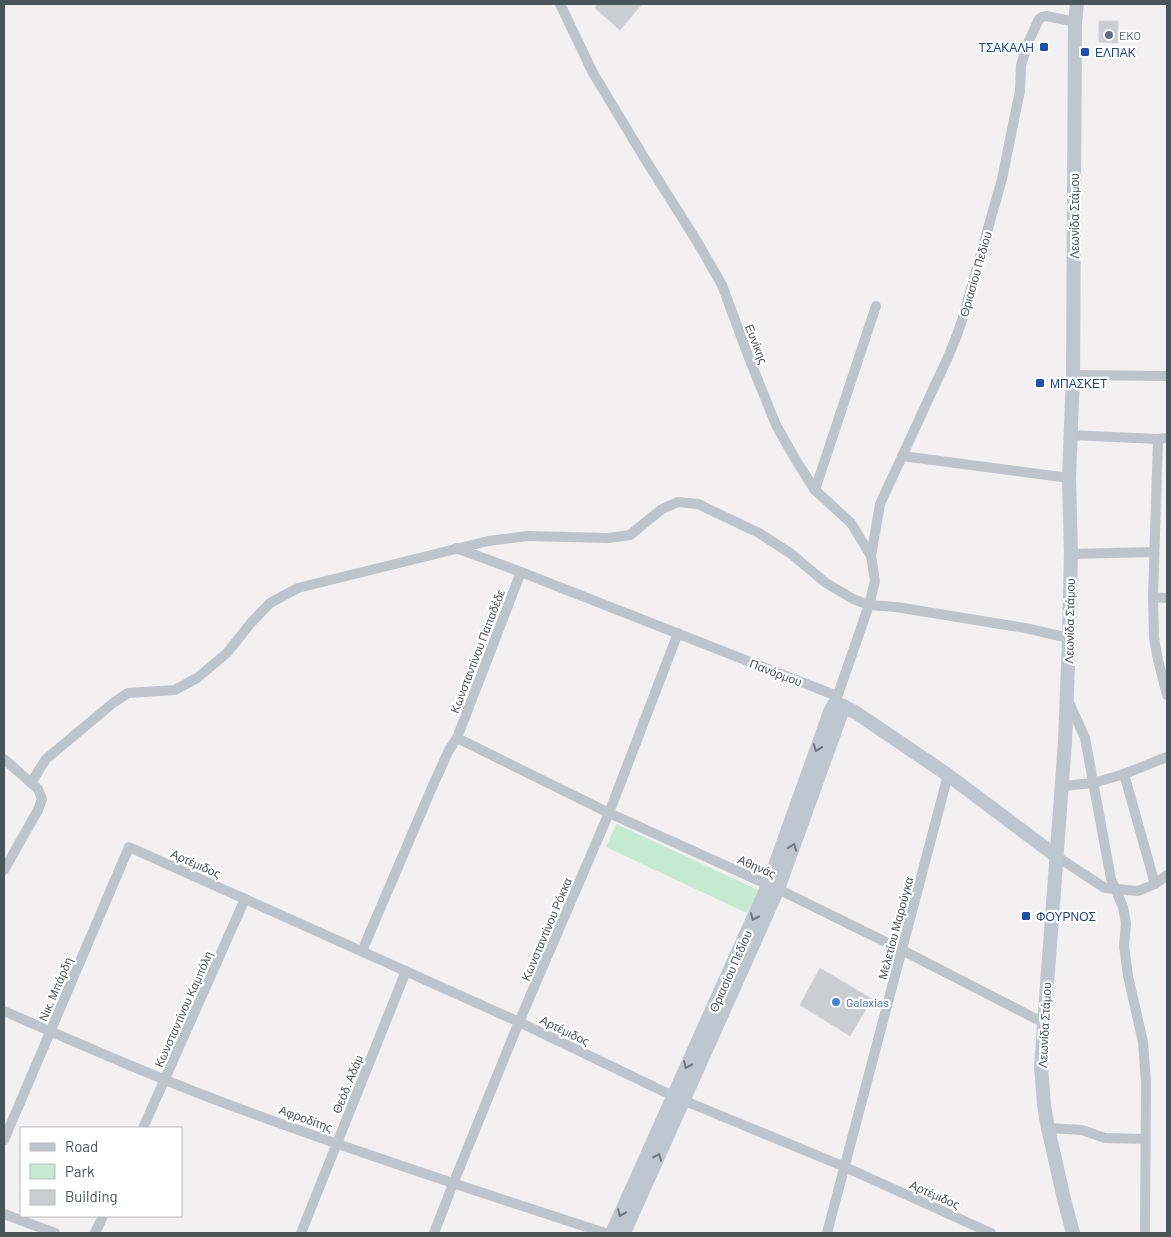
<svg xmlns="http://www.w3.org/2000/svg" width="1171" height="1237" font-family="Barlow,sans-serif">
<rect width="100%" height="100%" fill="#f2f0f0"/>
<path fill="#c4ead0" d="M616,824L758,890L747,913L606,847Z"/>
<g fill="#cbcdd1" stroke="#d4d6da">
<path d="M598,4H642L620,30L595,8Z"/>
<path d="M1099,21H1118V43L1099,42Z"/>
<path d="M820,968L872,999L850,1036L800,1005Z"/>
</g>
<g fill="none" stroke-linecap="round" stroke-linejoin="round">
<g stroke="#bdc4cb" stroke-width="10">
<path d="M560,4L593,73L645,159L698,243L722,285L749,358L776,425L797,462L815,490L851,523L871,556L875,581L869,605L835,703"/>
<path d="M1073,375L1167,376"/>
<path d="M1070,435L1158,439L1167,438"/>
<path d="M1158,439L1153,597L1154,638L1158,660L1167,695"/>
<path d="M902,456L1069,478"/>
<path d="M815,490L876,306"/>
<path d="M456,548L521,572L837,696"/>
<path d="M1071,554L1154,552"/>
<path d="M871,556L880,504L948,357L957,335L963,317L1002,179L1017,105L1020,91L1021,65L1028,43L1039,19L1042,17L1046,16L1075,22"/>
<path d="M1153,597L1167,598"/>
<path d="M1068,700L1085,738L1111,879L1123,907L1126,923L1124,946L1128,976L1143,1042L1146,1083L1145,1233"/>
<path d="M457,738L609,813L784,892L902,950L1044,1023"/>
<path d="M4,759L38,789L42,799L38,810L4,870"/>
<path d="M1124,774L1155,884"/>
<path d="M31,783L46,759L113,703L128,693L175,690L197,678L227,653L250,624L270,603L298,588L488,541L527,536L608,538L630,535L662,509L678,502L698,504L759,533L790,553L826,583L853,599L869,605L896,607L1025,628L1069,638"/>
<path d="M1062,786L1093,783L1124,774L1167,757"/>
<path d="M1056,856L1105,888L1138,891L1155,884L1167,875"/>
<path d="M362,951L430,792L449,750L457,738L521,572"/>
<path d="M4,1011C70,1040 136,1069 203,1095C335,1145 470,1189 605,1233"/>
<path d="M143,1128L245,899"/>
<path d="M1048,1128L1082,1130L1105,1138L1145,1139"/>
<path d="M4,1140L129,847L519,1022L673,1096L845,1167L991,1233"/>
<path d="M4,1214L55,1233"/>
<path d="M95,1233L103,1216"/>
<path d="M301,1233L406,971"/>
<path d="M434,1233L453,1184L519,1022L609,813L678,633"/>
<path d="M827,1233L948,775"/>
</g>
<g stroke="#bec7cf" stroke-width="14">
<path d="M612,1233L768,885L830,712L835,703L855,712L948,775L1056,856"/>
<path d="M624,1233L778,889L844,706"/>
<path d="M1073,1233L1064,1199L1048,1128L1044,1105L1041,1066L1065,742L1069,638L1071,554L1069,478L1073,375L1075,22L1077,4"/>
</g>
</g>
<defs><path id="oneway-chevron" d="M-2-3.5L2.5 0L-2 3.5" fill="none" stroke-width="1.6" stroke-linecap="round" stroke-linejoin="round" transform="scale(1.25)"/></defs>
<g stroke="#6d767e">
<use href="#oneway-chevron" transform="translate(817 748) rotate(110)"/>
<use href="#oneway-chevron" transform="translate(793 847) rotate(-70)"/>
<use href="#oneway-chevron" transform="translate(754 917) rotate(114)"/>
<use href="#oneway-chevron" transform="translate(687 1065) rotate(114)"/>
<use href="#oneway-chevron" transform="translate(658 1157) rotate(-66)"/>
<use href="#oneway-chevron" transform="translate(621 1213) rotate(114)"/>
</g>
<circle fill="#5c6f8a" stroke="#fff" stroke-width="2" cx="1109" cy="35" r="5"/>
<g fill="#1a4fb4" stroke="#fff" stroke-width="2">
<rect x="1039" y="42" width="10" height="10" rx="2.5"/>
<rect x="1080" y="47" width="10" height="10" rx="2.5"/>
<rect x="1035" y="378" width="10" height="10" rx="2.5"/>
<rect x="1021" y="911" width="10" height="10" rx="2.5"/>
</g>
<circle fill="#3f7fe0" stroke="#fff" stroke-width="2" cx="836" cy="1002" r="5"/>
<g text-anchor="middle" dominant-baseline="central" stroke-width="4.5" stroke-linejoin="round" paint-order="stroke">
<g font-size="12" fill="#4e5e75" stroke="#fff" text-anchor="start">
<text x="1119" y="35">EKO</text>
</g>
<g font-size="12" fill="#164399" stroke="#fff" text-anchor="start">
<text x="1034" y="47" text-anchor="end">ΤΣΑΚΑΛΗ</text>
<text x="1095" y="52">ΕΛΠΑΚ</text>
<text x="1050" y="383">ΜΠΑΣΚΕΤ</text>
<text x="1036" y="916">ΦΟΥΡΝΟΣ</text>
</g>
<g font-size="12" fill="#4a545b" stroke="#fff">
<text transform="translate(1074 216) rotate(-90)">Λεωνίδα Στάμου</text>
<text transform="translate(975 274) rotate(-74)">Θριασίου Πεδίου</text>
<text transform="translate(757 344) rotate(69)">Ευνίκης</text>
<text transform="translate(1069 621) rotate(-89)">Λεωνίδα Στάμου</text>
<text transform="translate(477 651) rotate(-69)">Κωνσταντίνου Παπαδέδε</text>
<text transform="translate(776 672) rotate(21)">Πανόρμου</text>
<text transform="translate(196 863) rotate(24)">Αρτέμιδος</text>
<text transform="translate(757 866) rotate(24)">Αθηνάς</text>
<text transform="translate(895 928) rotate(-75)">Μελετίου Μαρούγκα</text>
<text transform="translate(546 929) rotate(-67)">Κωνσταντίνου Ρόκκα</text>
<text transform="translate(730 971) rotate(-66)">Θριασίου Πεδίου</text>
<text transform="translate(55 989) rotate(-67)">Νικ. Μπάρδη</text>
<text transform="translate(183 1009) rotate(-66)">Κωνσταντίνου Καμπόλη</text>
<text transform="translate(1044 1025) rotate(-87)">Λεωνίδα Στάμου</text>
<text transform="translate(565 1030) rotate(26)">Αρτέμιδος</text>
<text transform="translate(347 1084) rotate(-68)">Θεόδ. Αδάμ</text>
<text transform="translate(306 1118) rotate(20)">Αφροδίτης</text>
<text transform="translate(935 1194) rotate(24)">Αρτέμιδος</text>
</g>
<g font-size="12" fill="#366cbe" stroke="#fff" text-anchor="start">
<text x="846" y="1002">Galaxias</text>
</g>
</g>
<rect width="1171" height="1237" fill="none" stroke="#4a545b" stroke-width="10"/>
<rect x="20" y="1127" width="162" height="90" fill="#ffffff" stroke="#b7bbbd"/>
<rect x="30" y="1143" width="25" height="8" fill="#bec7cf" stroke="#b7bbbd"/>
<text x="65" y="1152" font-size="15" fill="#4a545b">Road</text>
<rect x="30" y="1164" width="25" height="15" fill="#c4ead0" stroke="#b7bbbd"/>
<text x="65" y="1177" font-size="15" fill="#4a545b">Park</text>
<rect x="30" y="1190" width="25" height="15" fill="#cbcdd1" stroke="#b7bbbd"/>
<text x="65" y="1202" font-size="15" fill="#4a545b">Building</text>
</svg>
